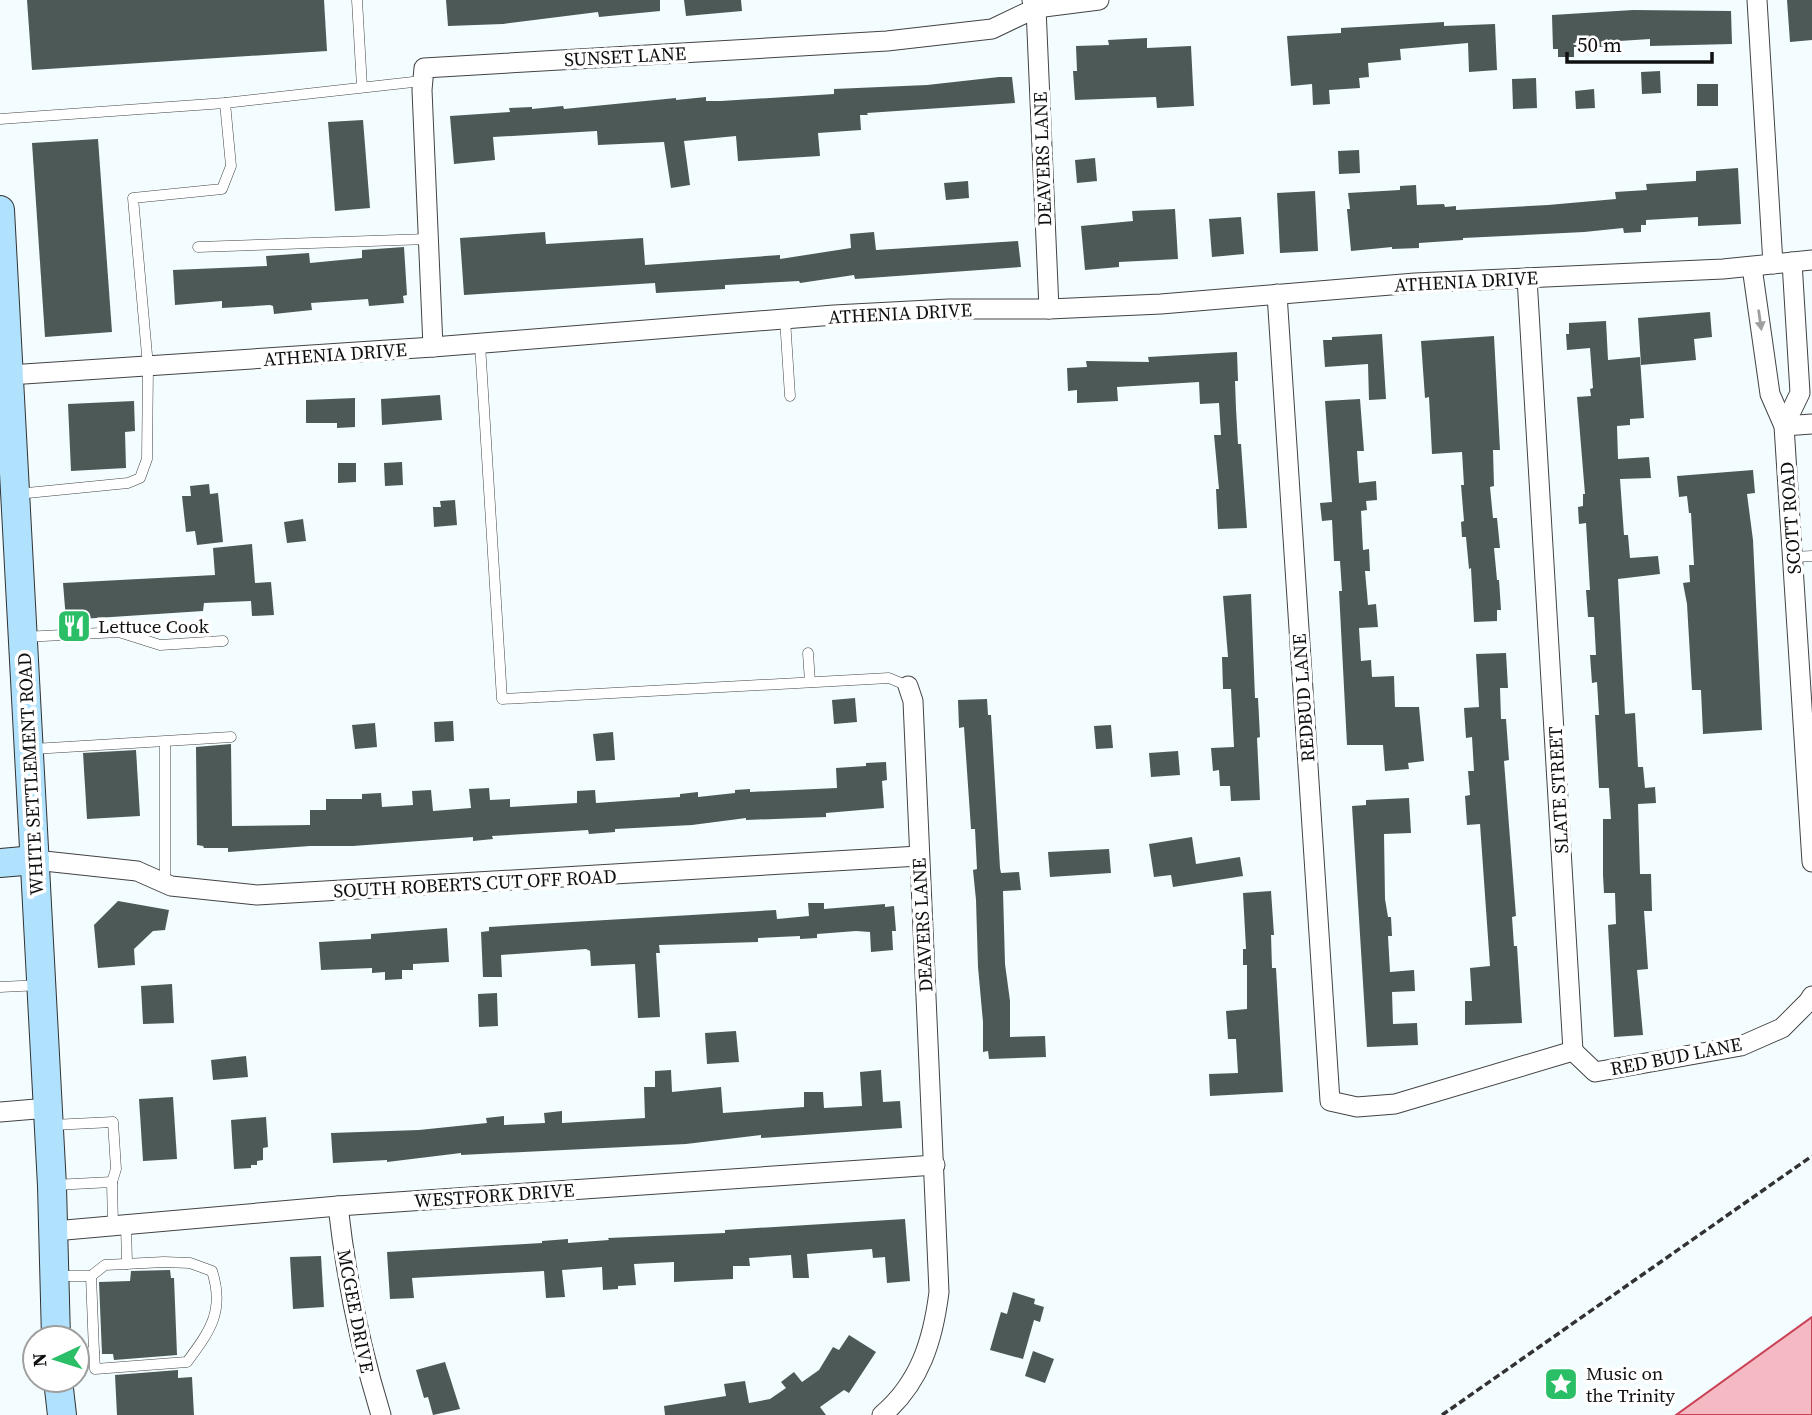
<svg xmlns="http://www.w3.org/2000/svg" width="1812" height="1415" font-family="'Source Serif 4',serif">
<rect width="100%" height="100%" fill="#f3fcff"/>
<path fill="#f5b9c3" stroke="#ca4255" stroke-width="2" d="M1812,1317V1415H1676Z"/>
<g fill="#4c5957">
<path d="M27,0H324L327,51L32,70Z"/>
<path d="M446,0H660V11L599,17L598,12L503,24L448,26Z"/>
<path d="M684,0H741L742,11L686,16Z"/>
<path d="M1787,0H1812V40L1790,42Z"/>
<path d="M1633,10L1731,11L1732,44L1650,46V39L1619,41L1620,47H1574V57H1558V49H1553L1552,15Z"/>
<path d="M1444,22V26L1495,24L1497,70L1469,72L1468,43L1400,49L1401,60L1368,63L1369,77L1359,78L1360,88L1329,90L1330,104L1313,105L1312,84L1291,86L1287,36L1341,33V28Z"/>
<path d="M1147,38V48L1191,46L1194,106L1157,108L1156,97L1075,100L1073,71H1077L1076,46L1109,45L1108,40Z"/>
<path d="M1660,71L1661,93L1642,94L1641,72Z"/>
<path d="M999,77H1012L1015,103L867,113L868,115H860L861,130L818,133L820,156L738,161L736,136L684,141L690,185L671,188L664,142L598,145L597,131L493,137L495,160L454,164L450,116L510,112L509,108L532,107V109L563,106L564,109L676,98V100L706,97V101H721L834,94V89L927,85Z"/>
<path d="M1536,78L1537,108L1513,109L1512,79Z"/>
<rect x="1697" y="84" width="21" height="22"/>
<path d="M1594,89L1595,108L1576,109L1575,91Z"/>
<path d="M363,120L370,208L335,211L328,122Z"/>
<path d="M98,139L112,332L45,337L32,143Z"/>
<path d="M1359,150L1360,173L1339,174L1338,151Z"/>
<path d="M1095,158L1097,181L1077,183L1075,160Z"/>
<path d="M1738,168L1741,224L1698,226V217L1646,220V225H1641V232L1624,233L1623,228L1584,232L1463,238V240L1419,243V248L1392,249V247L1351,251L1347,209H1350L1348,193L1400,190V186L1416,185L1417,205L1444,204L1445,207L1456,206V210L1548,205L1616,199L1615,192L1647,190L1646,184L1696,181V171Z"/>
<path d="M968,181L969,198L946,200L944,183Z"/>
<path d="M1315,191L1318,251L1280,253L1277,193Z"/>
<path d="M1175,209L1178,259L1119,262V267L1085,270L1081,226L1133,221L1132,211Z"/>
<path d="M1241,217L1244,254L1212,257L1209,219Z"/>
<path d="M545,232L546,244L643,238L645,265L780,255V259L851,248L850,234L874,232L876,250L1018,241L1021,267L855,279L854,275L800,283L799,281L725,285V289L656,293L655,283L464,295L460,238Z"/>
<path d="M404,247L407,295L403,296L404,303L369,306L368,299L311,303L312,310L274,314L273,306L270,305L222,308V301L175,305L173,270L267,266L266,256L309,253L310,263L362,258V250Z"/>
<path d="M1710,312L1712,337L1694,339L1696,360L1641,365L1638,318Z"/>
<path d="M1606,321L1608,360L1640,357L1644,418L1630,419V425L1617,426L1618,459L1649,457L1651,478L1620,479L1624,535H1628L1630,558L1658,556L1660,574L1618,579L1625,714L1635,713L1638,767H1643L1645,788L1655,787L1656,803L1638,804L1640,874H1651L1652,911H1644L1648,969L1637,970L1643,1035L1614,1037L1608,925L1616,924L1615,893H1604L1603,875V819H1611L1609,788H1599L1595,715H1599L1597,682L1592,683L1590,655H1596L1594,617H1588L1586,590H1590L1586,523L1579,524L1578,507L1583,506V494H1585L1577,397L1591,396L1590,389L1593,388L1590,348L1567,350L1566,334H1569V323Z"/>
<path d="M1382,334L1386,399L1369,400L1368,364L1325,367L1323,340H1332V337Z"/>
<path d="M1494,336L1500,450H1493L1494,486L1490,487L1493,518H1497L1500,548H1494L1497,580H1499L1501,610H1497V621L1474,622L1471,568L1469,569L1466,537H1462L1461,522L1464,521L1461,485H1464L1462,452L1432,454L1429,397L1425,398L1421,341Z"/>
<path d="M1237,352L1238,381H1235L1236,409L1238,444H1241L1247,528L1218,529L1216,489H1219L1214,435H1221L1219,403L1200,404L1199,382L1117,387L1118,401L1077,403V390L1068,391L1067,368L1087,367L1086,361L1149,362L1148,357Z"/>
<path d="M440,395L442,420L382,425L381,399Z"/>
<path d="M355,398V427L337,428V423H306V400Z"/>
<path d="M1360,399L1364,451H1357L1359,483L1376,481L1377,500L1366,501L1367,510L1361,511L1363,550L1369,549L1370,571H1365L1368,605L1376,604L1378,627L1359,628L1361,661L1371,660L1372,677L1394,676L1395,707H1419L1424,761L1408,763L1409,769L1385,771L1383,745H1347L1339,591H1342L1340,561H1334L1332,520L1322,521L1320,503L1332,502L1325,401Z"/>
<path d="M134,401L135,431L125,432L126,468L71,471L68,404Z"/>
<path d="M402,462L403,485L385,486L384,463Z"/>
<path d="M338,463H356V482L338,483Z"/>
<path d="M1753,470L1755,493L1747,494L1753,540L1762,730L1703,734L1701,690H1692L1687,604L1683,583L1690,582L1689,565H1694L1691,513H1689L1687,496L1679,497L1677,476Z"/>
<path d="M209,484L210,494L218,493L223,542L197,545L195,531L186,532L182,496H191L190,486Z"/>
<path d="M455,500L457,525L434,527L433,507H441L440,501Z"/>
<path d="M303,519L306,541L287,543L284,522Z"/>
<path d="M252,544L255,583L271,582L274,615L252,616L251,601L204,603L203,611L66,620L63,583L215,575L213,548Z"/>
<path d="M1251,594L1255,698H1258L1260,737L1257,738L1260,800L1231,801L1230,786H1220L1219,770L1213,771L1211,748L1234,747L1231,689H1223L1222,657H1228L1223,596Z"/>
<path d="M1506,653L1508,688H1500L1501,719H1506L1509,760L1504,761L1516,916L1512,917L1514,946H1517L1522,1023L1465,1025V1001H1472L1470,968L1490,966L1480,824L1467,825L1465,796L1470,795L1468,771H1474L1472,737L1466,738L1464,708L1479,707L1476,654Z"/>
<path d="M855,698L857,722L834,724L832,700Z"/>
<path d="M987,699L988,715H991L1000,868L1001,873L1019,872L1021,890L1003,891L1005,964L1010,1001V1037L1045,1036L1046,1057L989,1059L988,1051L983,1052V1022L978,967L976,900L973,870L977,869L975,829H971L964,727L959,728L958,700Z"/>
<path d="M453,721L454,741L435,742L434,722Z"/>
<path d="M375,723L377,747L355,749L352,725Z"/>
<path d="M1111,725L1113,748L1096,749L1094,726Z"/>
<path d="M613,732L615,760L596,761L593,734Z"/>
<path d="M231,744L232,826L310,825V810H326V799H362V794L381,793L382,807L413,805L412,791L431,790L433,811L471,808L469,789L489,788L490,800L510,799V807L577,803V791L595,790L596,803L680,797V794L698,792V797L735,793V790L750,789V792L837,788L836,768L866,766V763L886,762L887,780L882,781L884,808L826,813V817L746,820V818L692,825L615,829V832L589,834L588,830L492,836L493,839L473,841V837L353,846H310L228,852V848H204L203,846L197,845L196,747Z"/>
<path d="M136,750L140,816L87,819L83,753Z"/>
<path d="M1178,751L1180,775L1151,777L1149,753Z"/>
<path d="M1409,798L1411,833L1384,834L1385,899L1388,917H1391L1392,936H1388L1390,972L1414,970L1415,991L1392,992L1393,1024L1417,1023L1418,1045L1367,1047L1352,806L1366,805V800Z"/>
<path d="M1192,837L1196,864L1240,857L1243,876L1173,887L1171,875L1154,877L1149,844Z"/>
<path d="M1109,849L1111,873L1050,877L1048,852Z"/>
<path d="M1271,891L1274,935H1271L1272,968H1276L1283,1092L1210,1096L1209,1074L1238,1073L1236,1039H1228L1226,1011L1247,1009V965H1243V949H1246L1243,893Z"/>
<path d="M118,901L169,910L165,930L153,931L134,949L135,965L98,968L94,925Z"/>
<path d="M808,903H824V909L885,904V907L894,906L896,931H892L893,950L871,952L870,932L856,931L817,934V938L800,939V936L758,938V942L659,945L660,953H656L660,1017L638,1018L635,964L591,966L590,951L586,949L501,955L502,977H483L481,932L489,931V927L776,910L777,919L809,916Z"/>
<path d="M447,928L449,962L413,964V970H402V979L385,980V972L372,973V968L321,970L319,942L371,939V934Z"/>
<path d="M172,984L174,1023L143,1024L141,986Z"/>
<path d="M497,993L498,1026L479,1027L478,994Z"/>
<path d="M736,1031L739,1062L707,1064L705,1033Z"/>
<path d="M246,1056L248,1077L213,1080L211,1060Z"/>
<path d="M671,1070L672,1092L721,1087L723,1113L804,1107V1092H823L824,1108L862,1106L860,1072L881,1070L883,1102L900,1101L902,1128L761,1138V1135L686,1144L461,1155V1153L387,1162V1160L333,1163L331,1133L419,1130L487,1123L486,1118L504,1116V1125L545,1123L544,1113L562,1111V1123L645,1118L644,1087H655V1071Z"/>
<path d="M173,1097L177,1159L143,1161L139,1099Z"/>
<path d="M266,1117L268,1147L263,1148V1160L257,1161V1165H251V1168L234,1169L231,1120Z"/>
<path d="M905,1219L910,1281L887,1283L885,1257L873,1258L872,1249L807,1254L809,1278H793L791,1255L749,1258L750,1266H733V1279L691,1281L674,1282V1262L634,1264L636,1285L618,1286V1289L603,1290L602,1267L562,1270L565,1297L546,1298L544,1271L412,1278L414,1298L390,1299L387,1252L542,1243V1241L568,1239V1243L609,1240L608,1238L725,1233V1230Z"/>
<path d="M321,1256L324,1307L293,1309L290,1257Z"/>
<path d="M170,1270L171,1278H174L177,1355L114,1360L113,1354H102L99,1282L130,1281L131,1271Z"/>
<path d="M1013,1292L1035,1299L1034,1304L1044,1307L1040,1322L1034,1320L1023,1359L990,1350L1001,1312L1007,1314Z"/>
<path d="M849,1335L876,1352L849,1393L844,1390L820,1407L826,1415H665L664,1406L726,1396L724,1384L745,1381L749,1403L770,1399L786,1388L781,1382L794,1372L802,1382L819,1370L833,1347L839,1350Z"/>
<path d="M1033,1351L1054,1359L1045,1383L1025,1376Z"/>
<path d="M445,1362L460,1409L433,1415L428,1397L424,1398L416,1370Z"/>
<path d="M178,1370V1378L192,1377L194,1415H117L115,1375Z"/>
</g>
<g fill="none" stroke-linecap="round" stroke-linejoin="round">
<g stroke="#434343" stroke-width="11">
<g id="lane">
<path d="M357,0L362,87"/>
<path d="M0,119L225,103L422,81"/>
<path d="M198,247L428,239"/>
<path d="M785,319L790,396"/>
<path d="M480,344L502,699L889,678L908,686"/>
<path d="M17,494L128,483L140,478L147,459L148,366L133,198L222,189L231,166L225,103"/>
<path d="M1793,557L1812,556"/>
<path d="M24,637L119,632L160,645L223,641"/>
<path d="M808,653L810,682"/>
<path d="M33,749L231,737"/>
<path d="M165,883V743"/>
<path d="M0,987L41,985"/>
<path d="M52,1125L113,1122L116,1169L112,1182"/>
<path d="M54,1185L112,1182L113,1226"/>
<path d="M126,1224L127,1264"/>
<path d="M56,1276H91L94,1352L77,1353"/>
<path d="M91,1276L105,1265L164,1262L190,1263L212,1271C225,1311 210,1331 187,1362L95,1369L94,1352"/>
</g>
</g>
<g stroke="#434343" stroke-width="21">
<g id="street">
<path d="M1032,0L1036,8L1049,309"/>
<path d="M1757,0L1773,264"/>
<path d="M1752,267L1770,394L1784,426L1812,862"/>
<path d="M1277,294L1330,1101L1357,1107L1395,1104L1573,1051L1527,278"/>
<path d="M433,347L422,90L424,68L887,41L992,29L1036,8L1099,0"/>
<path d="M9,375L433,347L834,315L949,309H1049L1161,304L1415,283L1723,269L1812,260"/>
<path d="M1784,426L1800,393L1792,262"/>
<path d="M1784,426L1812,424"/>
<path d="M35,860L137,871L171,886L257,895L919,856"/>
<path d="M1573,1051L1595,1072L1741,1046L1782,1028L1809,1001L1812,996"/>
<path d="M0,1112L48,1108"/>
<path d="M338,1206C346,1277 360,1347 381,1415"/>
<path d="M54,1231L338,1206L935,1165"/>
<path d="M882,1415C920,1383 933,1340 939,1292L913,701L908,686"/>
</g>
</g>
<g stroke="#323232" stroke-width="30">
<g id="secondary">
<path d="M0,210L52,1186L56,1338"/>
<path d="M0,863L35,860"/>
<path d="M58,1380L62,1415"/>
</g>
</g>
<path stroke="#323232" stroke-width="3.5" stroke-dasharray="7 3.5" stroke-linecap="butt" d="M1442,1415L1812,1156"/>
<use href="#lane" stroke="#fff" stroke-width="10"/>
<use href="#street" stroke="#fff" stroke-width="19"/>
<use href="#secondary" stroke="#b0e2fd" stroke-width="28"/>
</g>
<defs><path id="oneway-solid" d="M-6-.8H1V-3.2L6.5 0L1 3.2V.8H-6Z" transform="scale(1.75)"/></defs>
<use fill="#9f9f9f" href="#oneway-solid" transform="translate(1760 320) rotate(82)"/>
<defs>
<g id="restaurant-square" transform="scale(1.75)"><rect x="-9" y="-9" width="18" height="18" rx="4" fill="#2abe67" stroke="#fff"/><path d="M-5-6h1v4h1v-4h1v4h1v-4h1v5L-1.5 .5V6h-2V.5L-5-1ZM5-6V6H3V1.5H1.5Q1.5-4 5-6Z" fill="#fff"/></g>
<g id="sight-square" transform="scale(1.75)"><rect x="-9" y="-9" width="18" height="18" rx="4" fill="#2abe67" stroke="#fff"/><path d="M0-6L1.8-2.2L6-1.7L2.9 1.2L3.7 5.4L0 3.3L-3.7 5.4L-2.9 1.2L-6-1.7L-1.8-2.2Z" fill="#fff"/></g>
</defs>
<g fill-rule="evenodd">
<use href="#restaurant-square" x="74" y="626"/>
<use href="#sight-square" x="1561" y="1384"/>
</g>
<g text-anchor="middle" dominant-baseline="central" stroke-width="7" stroke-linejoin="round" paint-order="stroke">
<g font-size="19" fill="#101010" stroke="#fff">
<text transform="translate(625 56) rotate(-3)">SUNSET LANE</text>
<text transform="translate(1042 159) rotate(-92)">DEAVERS LANE</text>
<text transform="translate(1466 281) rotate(-3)">ATHENIA DRIVE</text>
<text transform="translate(900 313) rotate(-3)">ATHENIA DRIVE</text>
<text transform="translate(335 354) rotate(-4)">ATHENIA DRIVE</text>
<text transform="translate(1790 518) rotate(-94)">SCOTT ROAD</text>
<text transform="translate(1303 698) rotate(-94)">REDBUD LANE</text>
<text transform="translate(30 774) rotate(-93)">WHITE SETTLEMENT ROAD</text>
<text transform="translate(1558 790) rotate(-93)">SLATE STREET</text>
<text transform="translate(475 883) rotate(-3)">SOUTH ROBERTS CUT OFF ROAD</text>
<text transform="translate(922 925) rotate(-93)">DEAVERS LANE</text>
<text transform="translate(1676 1056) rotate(-11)">RED BUD LANE</text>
<text transform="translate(494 1195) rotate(-4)">WESTFORK DRIVE</text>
<text transform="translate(356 1311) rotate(79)">MCGEE DRIVE</text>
</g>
<g font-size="19" fill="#101010" stroke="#fff" text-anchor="start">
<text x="98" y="626">Lettuce Cook</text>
<text x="1586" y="1373">Music on<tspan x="1586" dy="22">the Trinity</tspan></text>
</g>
</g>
<g transform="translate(56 1359) rotate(266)"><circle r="33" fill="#ffffff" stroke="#9f9f9f" stroke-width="2"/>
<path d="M0-5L12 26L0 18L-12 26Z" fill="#2abe67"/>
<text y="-10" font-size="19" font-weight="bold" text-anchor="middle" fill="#101010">N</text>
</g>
<path d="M1567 52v10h145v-10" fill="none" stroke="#101010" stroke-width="3.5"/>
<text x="1577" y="52" font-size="21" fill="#101010" stroke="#ffffff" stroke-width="5" paint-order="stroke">50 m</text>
</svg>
